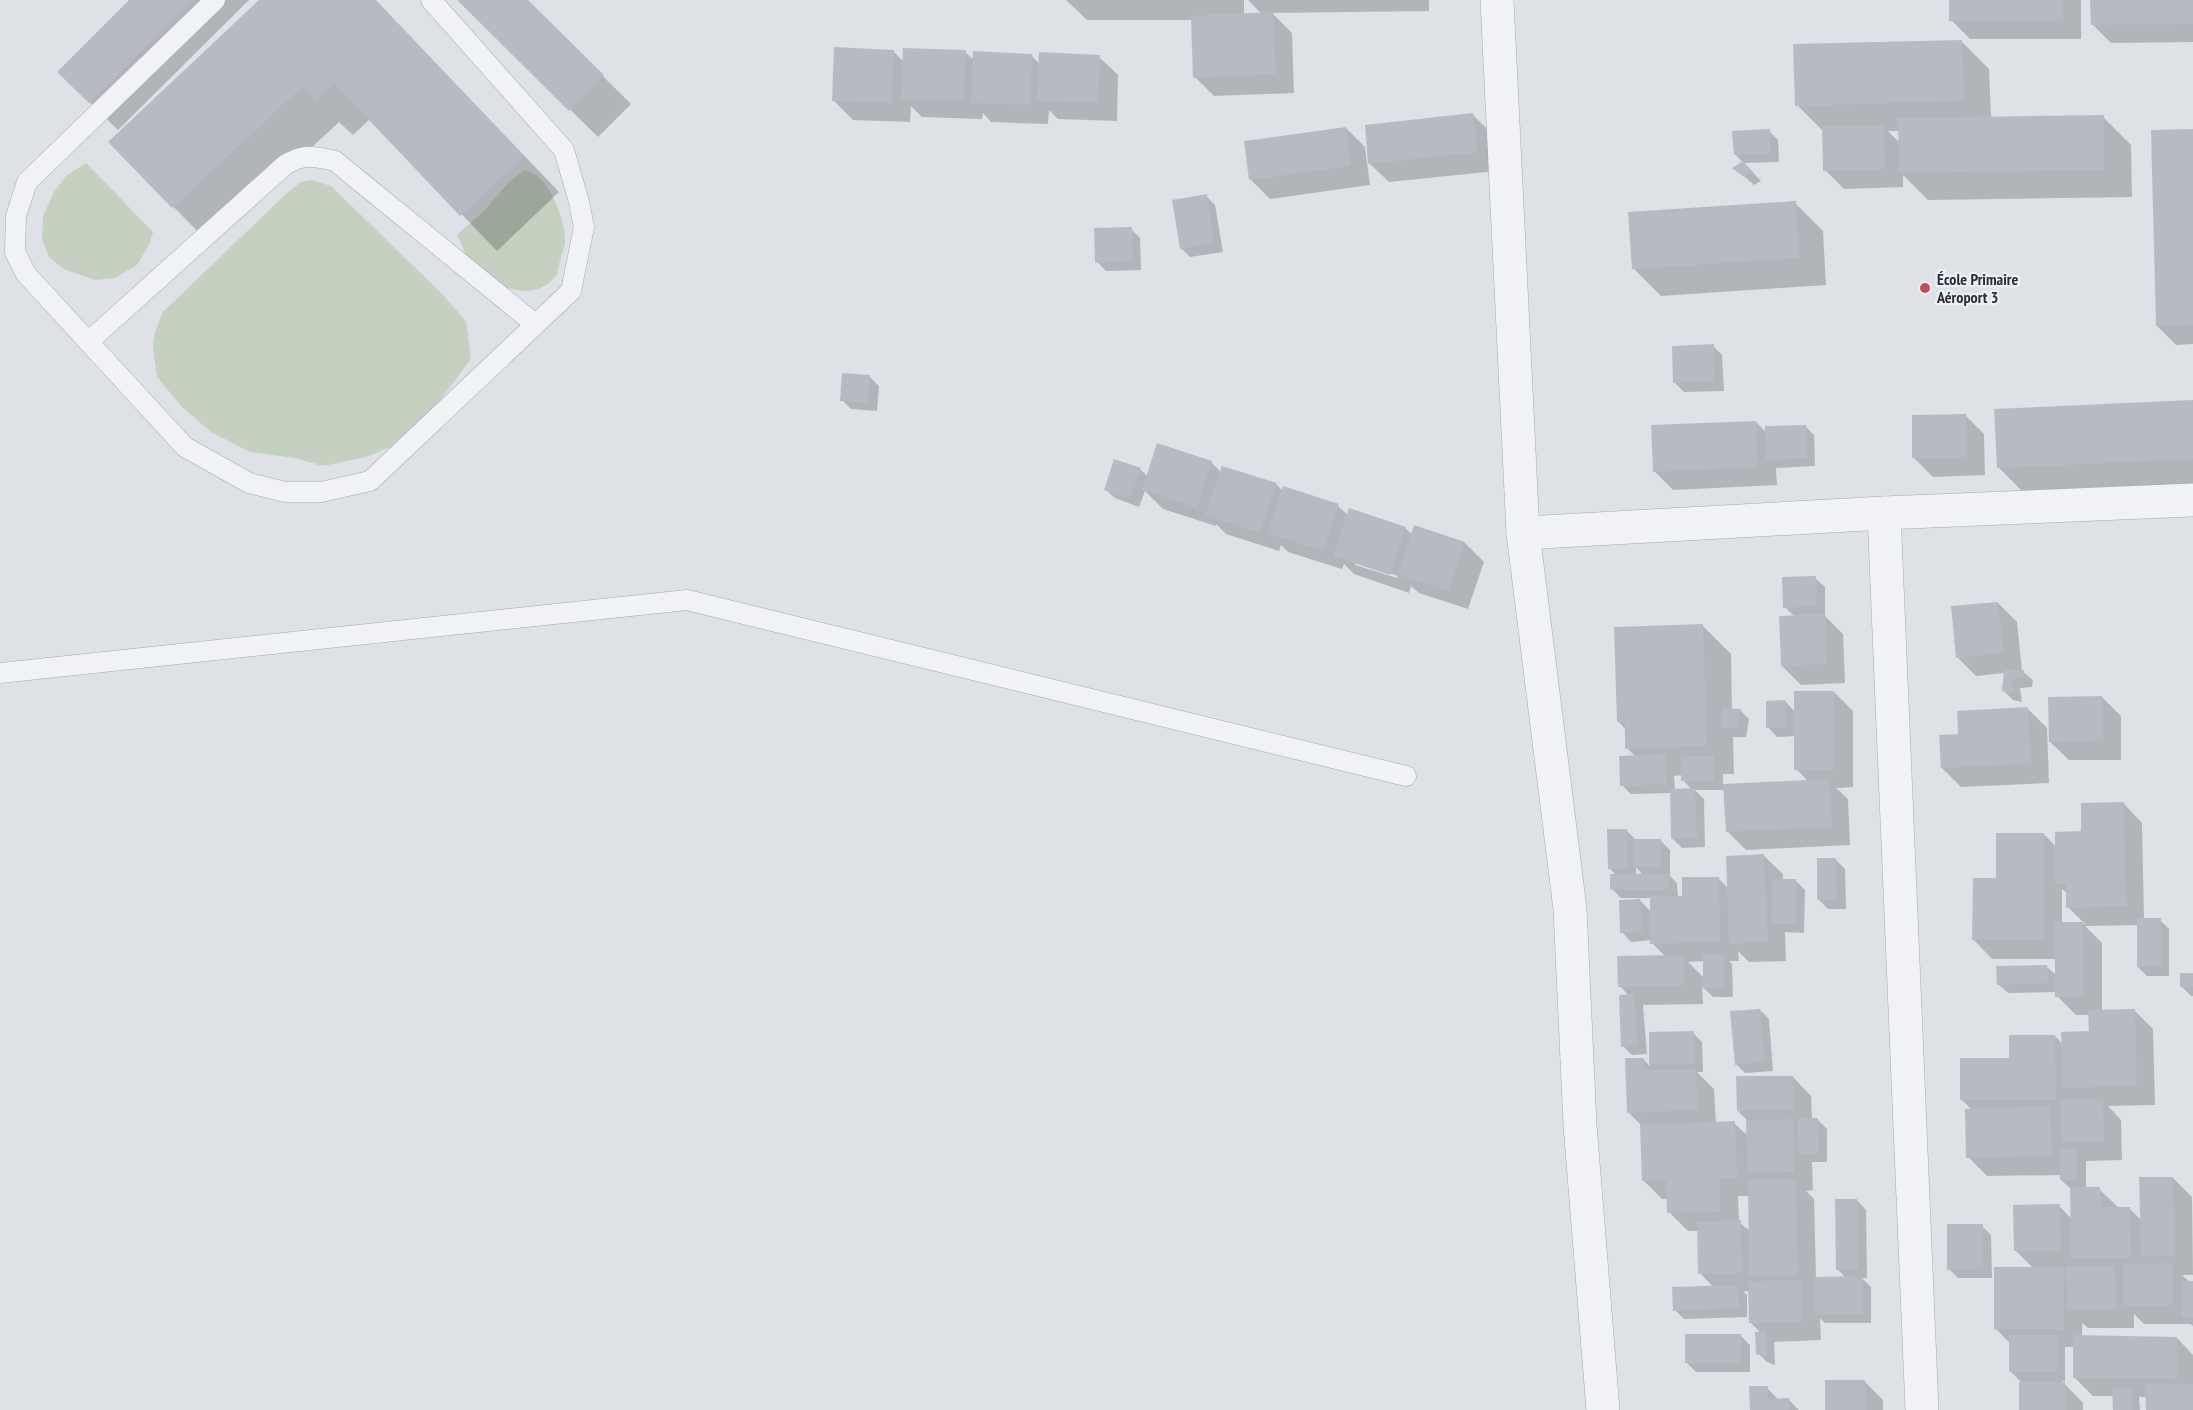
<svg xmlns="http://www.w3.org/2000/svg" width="2193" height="1410" font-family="'PT Sans Narrow',sans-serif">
<rect width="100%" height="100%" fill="#dee2e7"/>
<g fill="#c4d0c0">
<path d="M86,163L153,232L149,245L137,265L115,278L95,280L64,269L49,257L42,239L43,216L54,192L66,176Z"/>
<path d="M525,170C548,174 566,220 565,242C564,249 561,257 559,264C558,269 558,274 555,277C531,305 491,286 471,263C465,256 462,244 457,235L485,210L509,182Z"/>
<path d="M311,180L331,186L440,292L466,321L471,359L435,407L395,445L366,457L323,466L295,458L250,452L211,432L182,407L157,377L153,347L155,332L163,312L288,192L301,182Z"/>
</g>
<g fill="#0003" fill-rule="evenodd">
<path d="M131,0H249L118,130L59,72Z"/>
<path d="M261,0H375L559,192L497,251L370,119L353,135L339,122L209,243L110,142Z"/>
<path d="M459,0H526L631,104L598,137Z"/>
<path d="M1066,0H1244V15L1262,14L1248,0H1429V11L1272,13L1292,33L1294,93L1214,96L1195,77L1193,20H1087Z"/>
<path d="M1951,0H2081V39H1970L1951,20Z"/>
<path d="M2092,0H2193V42L2111,43L2092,24Z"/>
<path d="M1961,41L1989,69L1991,118L2103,117L2131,145L2132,197L1928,200L1903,175V187L1844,189L1825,170L1824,132L1797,105ZM1888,131H1900V143Z"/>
<path d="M893,51L904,62L965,52L974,60L1031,55L1040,64L1099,57L1118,75L1117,121L1058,119L1049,110L1048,124L991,122L983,113L982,119L922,117L911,106L910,122L853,120L834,101Z"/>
<path d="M1473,115L1492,134L1496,171L1389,182L1370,164Z"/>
<path d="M1346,128L1365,147L1370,185L1270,199L1251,180Z"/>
<path d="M2193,130V344L2176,345L2157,326Z"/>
<path d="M1769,131L1778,140L1779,162L1744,163L1761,181L1754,185L1735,168L1743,163L1735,154Z"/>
<path d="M1206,196L1215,205L1223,252L1190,257L1181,248Z"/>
<path d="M1795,203L1823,231L1826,285L1661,296L1633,268Z"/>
<path d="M1131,229L1140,238L1141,270L1106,271L1097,262Z"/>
<path d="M1713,346L1722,355L1724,391L1684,392L1675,383Z"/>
<path d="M870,377L879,386L877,411L851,409L842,400Z"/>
<path d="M2193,402V488L2026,495L1998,467Z"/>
<path d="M1966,416L1984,434L1985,475L1933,477L1914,458Z"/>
<path d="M1756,422L1767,433L1805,426L1814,435L1815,466L1776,468L1777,485L1673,490L1654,471Z"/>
<path d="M1211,462L1221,472L1276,484L1283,491L1338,506L1348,515L1405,528L1413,535L1415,527L1465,543L1484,562L1468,609L1419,593L1411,586L1409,593L1354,574L1344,564L1342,569L1288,552L1281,545L1279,551L1226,534L1216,524V526L1163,509L1145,491L1139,507L1115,498L1105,489L1140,469L1148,477ZM1355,562L1398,576L1397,578L1355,565Z"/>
<path d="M1815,578L1825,587V616L1843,634L1845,683L1801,685L1782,666L1794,616L1785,607Z"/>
<path d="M1998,603L2017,622L2022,671L2033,680L2032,687L2020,688L2022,702L2013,700L2004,691L2005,673L1976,676L1957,657Z"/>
<path d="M1703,626L1731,654L1732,710H1740L1749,719L1746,737H1733L1734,774H1723V786L1809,782L1796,769V736L1777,737L1768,727L1785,701L1795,712L1834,692L1853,711V787L1836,788L1848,799L1850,845L1746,850L1727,831L1725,790H1695L1704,799L1705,847L1682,848L1673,839L1672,793L1631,794L1622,785L1636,757L1627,748L1626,730L1618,721ZM1683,775V780L1692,790H1675L1674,776Z"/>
<path d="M2102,697L2121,716V760H2069L2050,742Z"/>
<path d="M2028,709L2047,728L2049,783L1961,787L1942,768L1959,736Z"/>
<path d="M2124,804L2142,823L2144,920H2160L2169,929V976H2147L2138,967V925L2085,926L2102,943V1011L2134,1010L2153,1029L2155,1105L2108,1106L2121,1120L2122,1160L2086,1161V1189H2099L2119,1208H2129L2141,1220L2173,1178L2192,1197L2193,1275H2182L2190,1282L2193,1283V1326L2190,1324H2144L2134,1314V1328H2088L2082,1323V1337L2177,1338L2193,1355V1410H2147V1397H2139L2140,1410H2115L2114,1396H2093L2074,1377V1347H2065V1381H2062L2083,1403V1410H2020L2023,1384L2011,1372V1344L1996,1329L2033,1268L2015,1250L2059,1206L2072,1219L2071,1189L2061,1180V1175L1987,1176L1968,1157L1972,1110L1961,1099L2011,1060L2055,1036L2063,1045L2090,1033V1015H2076L2057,996V992L2008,993L1998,984L2047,967L2057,976L2056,959H1992L1974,940L1998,880L2044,834L2056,847L2082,833ZM2062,889L2068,894V907L2085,924H2062Z"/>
<path d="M1626,830L1635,839L1661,841L1670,850V876L1677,883L1678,897H1683L1718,878L1728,888L1764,856L1783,874V881H1796L1805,890L1804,933L1785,932L1786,961L1749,962L1738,951L1739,961H1729L1732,964L1733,997H1713L1702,986L1703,1004L1643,1005L1647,1054L1632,1055L1623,1046L1629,996L1620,986L1666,957L1652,943V940L1631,942L1622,932L1638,898L1651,912V898H1621L1612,889L1616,875L1610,869ZM1636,867L1643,875H1636ZM1704,961V978L1688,962Z"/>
<path d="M1836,860L1845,869L1846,909H1828L1819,900Z"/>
<path d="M2193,975V996H2191L2182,987Z"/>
<path d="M1760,1010L1769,1019L1773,1071L1745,1073L1736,1064Z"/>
<path d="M1693,1033L1702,1042L1703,1072H1697L1714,1089L1716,1123H1734L1748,1136L1747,1120L1738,1111L1793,1077L1811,1096L1812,1119H1817L1827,1129V1162H1812L1813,1190L1806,1191L1814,1199L1816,1278H1846L1837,1269L1857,1200L1866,1210L1867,1278H1862L1871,1287V1323H1825L1820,1318L1821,1340L1774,1342L1775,1365L1767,1362L1758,1353L1761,1333L1751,1323L1750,1291H1743L1747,1295V1317L1684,1319L1675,1310L1713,1287L1700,1273L1699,1231H1688L1669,1212L1668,1199H1662L1643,1180L1642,1126L1629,1113L1643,1059L1650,1066V1034ZM1738,1196H1750V1231L1739,1222Z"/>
<path d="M1982,1226L1991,1235L1992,1278H1958L1949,1269Z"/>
<path d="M1741,1336L1750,1345V1372H1696L1686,1362Z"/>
<path d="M1864,1381L1883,1400V1410H1827Z"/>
<path d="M1767,1388L1779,1400H1789L1799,1410H1751Z"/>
</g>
<g fill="#b6bbc3">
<path d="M129,0H193L89,103L57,72Z"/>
<path d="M259,0H376L524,156L460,216L334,83L316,101L302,87L172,208L108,142Z"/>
<path d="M457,0H528L604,75L569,111Z"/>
<rect x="1949" y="0" width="114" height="21"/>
<path d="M2090,0H2193V24L2091,25Z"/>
<path d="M1273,12L1276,74L1193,78L1191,16Z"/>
<path d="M1962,40L1964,101L1795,106L1793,44Z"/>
<path d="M834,47L894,50L892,103L832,101Z"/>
<path d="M903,48L966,50L964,101L901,99Z"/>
<path d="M973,51L1032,54L1030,105L971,103Z"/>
<path d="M1039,52L1100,55L1098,103L1037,101Z"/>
<path d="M1473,113L1478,152L1368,164L1365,125Z"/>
<path d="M2104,115V170L1899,173L1898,118Z"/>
<path d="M1884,125L1885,169L1823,171L1822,127Z"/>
<path d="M1346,127L1351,166L1249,180L1244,141Z"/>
<path d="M1770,129L1771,153L1734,155L1732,131Z"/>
<path d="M2193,129V325L2156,326L2151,130Z"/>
<path d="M1743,161L1753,172L1744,177L1732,168Z"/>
<path d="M1207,194L1214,243L1180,249L1172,200Z"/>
<path d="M1796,201L1799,258L1632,269L1628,212Z"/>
<path d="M1132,227L1133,261L1095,263L1094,228Z"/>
<path d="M1714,344L1715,382L1673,383L1672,346Z"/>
<path d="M842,373L870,375L868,403L840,401Z"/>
<path d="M2193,400V459L1997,468L1994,409Z"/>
<path d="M1966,414L1967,457L1912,458V415Z"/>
<path d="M1756,421L1758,467L1653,472L1651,425Z"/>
<path d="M1806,425L1807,458L1766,460L1765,426Z"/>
<path d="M1157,443L1212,461L1197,508L1142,490Z"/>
<path d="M1114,459L1141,468L1130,499L1104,490Z"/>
<path d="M1222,466L1277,483L1260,533L1205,515Z"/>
<path d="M1283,486L1339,504L1323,551L1268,533Z"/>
<path d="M1349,508L1406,527L1390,575L1333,556Z"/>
<path d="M1414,525L1465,542L1449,591L1398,575Z"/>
<path d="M1816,576L1817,606L1783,608L1782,577Z"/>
<path d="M1998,602L2004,653L1956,658L1951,606Z"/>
<path d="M1825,614L1827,664L1781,666L1779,616Z"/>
<path d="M1703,624L1707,746L1625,749V722H1617L1614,627Z"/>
<path d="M2004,670H2024L2023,678L2012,679L2014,693L2002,691Z"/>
<path d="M1794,691H1834V769L1794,770Z"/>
<path d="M2102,696L2103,741L2049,742L2048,697Z"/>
<path d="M1785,700L1786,727L1766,728V701Z"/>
<path d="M2028,707L2031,764L1941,768L1939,735L1958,734L1957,711Z"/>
<path d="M1722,708L1741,709L1737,728H1722Z"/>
<path d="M1665,754L1667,784L1620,786L1619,756Z"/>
<rect x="1681" y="756" width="33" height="25"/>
<path d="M1829,779L1832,827L1726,832L1723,784Z"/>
<path d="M1695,788L1697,839H1671L1670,789Z"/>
<path d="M2124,802L2126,906L2066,908V884H2055V832L2081,831V803Z"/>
<path d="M1607,829H1627V869H1608Z"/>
<path d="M1996,833H2044V940H1972L1973,878H1996Z"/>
<rect x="1633" y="839" width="28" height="28"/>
<path d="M1764,854L1768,942L1729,944L1726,856Z"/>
<path d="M1817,858H1836L1837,900H1817Z"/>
<path d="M1669,873V889H1610V874Z"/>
<path d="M1682,877H1719L1720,942L1650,944V896H1682Z"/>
<path d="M1772,879H1796V924H1771Z"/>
<path d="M1640,899L1642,932L1620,933L1619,900Z"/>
<rect x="2137" y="918" width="24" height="49"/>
<rect x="2055" y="922" width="28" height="75"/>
<path d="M1703,954H1724V988L1703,989Z"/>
<path d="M1684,955V985L1618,987L1617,956Z"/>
<path d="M2047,965L2048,983L1997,985L1996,966Z"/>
<rect x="2180" y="973" width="13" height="14"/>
<path d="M1634,994L1638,1045L1621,1047L1619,995Z"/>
<path d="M1760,1009L1765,1062L1735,1065L1730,1011Z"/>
<path d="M2135,1009L2137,1086L2063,1088L2061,1032L2089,1031L2088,1010Z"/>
<path d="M1694,1031V1064H1649V1032Z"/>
<path d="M2009,1035H2055L2056,1100H1960V1058H2009Z"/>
<path d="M1625,1058H1644V1070L1696,1069L1698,1110L1627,1113Z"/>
<path d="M1736,1076H1793L1794,1110L1737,1111Z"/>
<path d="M2061,1099H2103L2104,1142L2061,1143Z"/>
<path d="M2050,1106L2052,1156L1966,1158L1965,1109Z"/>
<path d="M1798,1118H1818L1819,1153L1798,1154Z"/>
<path d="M1793,1119L1794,1172L1747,1173L1746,1120Z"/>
<path d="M1735,1121L1737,1177L1720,1178V1212L1667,1213L1666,1180L1642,1181L1640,1125Z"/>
<rect x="2060" y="1149" width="17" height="31"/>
<path d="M2139,1177H2173L2175,1256H2141Z"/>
<path d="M1748,1179H1796L1798,1275L1749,1276Z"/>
<path d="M2070,1187H2100L2101,1207H2130L2131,1257L2071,1258Z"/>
<path d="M1835,1199H1857L1858,1269L1836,1270Z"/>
<path d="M2060,1204L2061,1251H2014L2013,1205Z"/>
<path d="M1741,1220L1742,1273L1698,1274L1697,1222Z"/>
<path d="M1947,1224H1983V1269L1947,1270Z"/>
<path d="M2173,1263V1305L2123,1306V1264Z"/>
<path d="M2115,1265L2116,1310H2067L2066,1266Z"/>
<rect x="1994" y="1267" width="70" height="62"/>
<path d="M1862,1276L1863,1314L1815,1315V1277Z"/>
<path d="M1802,1280V1322L1749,1323L1748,1281Z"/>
<path d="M2183,1281H2193V1318L2181,1317Z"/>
<path d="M1738,1285L1739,1308L1673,1311L1672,1287Z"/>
<path d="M1766,1331L1767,1357L1756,1354L1755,1332Z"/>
<rect x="1685" y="1334" width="56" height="29"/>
<rect x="2009" y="1335" width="48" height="37"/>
<path d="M2073,1335L2177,1337V1379L2073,1378Z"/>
<rect x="1825" y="1380" width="40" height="30"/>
<rect x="2019" y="1382" width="46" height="28"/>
<path d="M2145,1384H2193V1410H2146Z"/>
<path d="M1749,1386H1768V1399L1789,1398V1410H1750Z"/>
<path d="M2131,1388L2132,1410H2113L2112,1389Z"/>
</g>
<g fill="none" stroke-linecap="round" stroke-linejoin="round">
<g stroke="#a4a9b0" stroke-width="21">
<g id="lane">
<path d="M215,0L27,182L16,216L15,252L26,274L185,447L249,483L285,492H321L370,481L571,291L584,227L579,202L564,150L431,0"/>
<path d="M88,342L285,165C304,153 314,156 335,161L535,324"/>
<path d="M0,673L687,600L1406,776"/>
</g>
</g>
<g stroke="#a4a9b0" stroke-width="34">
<g id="street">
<path d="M1497,0L1523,533L1570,909L1580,1125L1603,1410"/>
<path d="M1884,513L1922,1410"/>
<path d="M1523,533L1884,513L2193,500"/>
</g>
</g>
<use href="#lane" stroke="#f1f2f5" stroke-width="20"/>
<use href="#street" stroke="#f1f2f5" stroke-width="33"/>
</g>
<circle fill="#c24d61" stroke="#eef1f4" stroke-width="2" cx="1925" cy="288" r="6"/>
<g text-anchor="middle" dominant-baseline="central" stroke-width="4.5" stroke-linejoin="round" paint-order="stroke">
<g font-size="16" font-weight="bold" fill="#29303c" stroke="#eef1f4" text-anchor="start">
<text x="1937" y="279">École Primaire<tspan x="1937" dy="18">Aéroport 3</tspan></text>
</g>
</g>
</svg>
